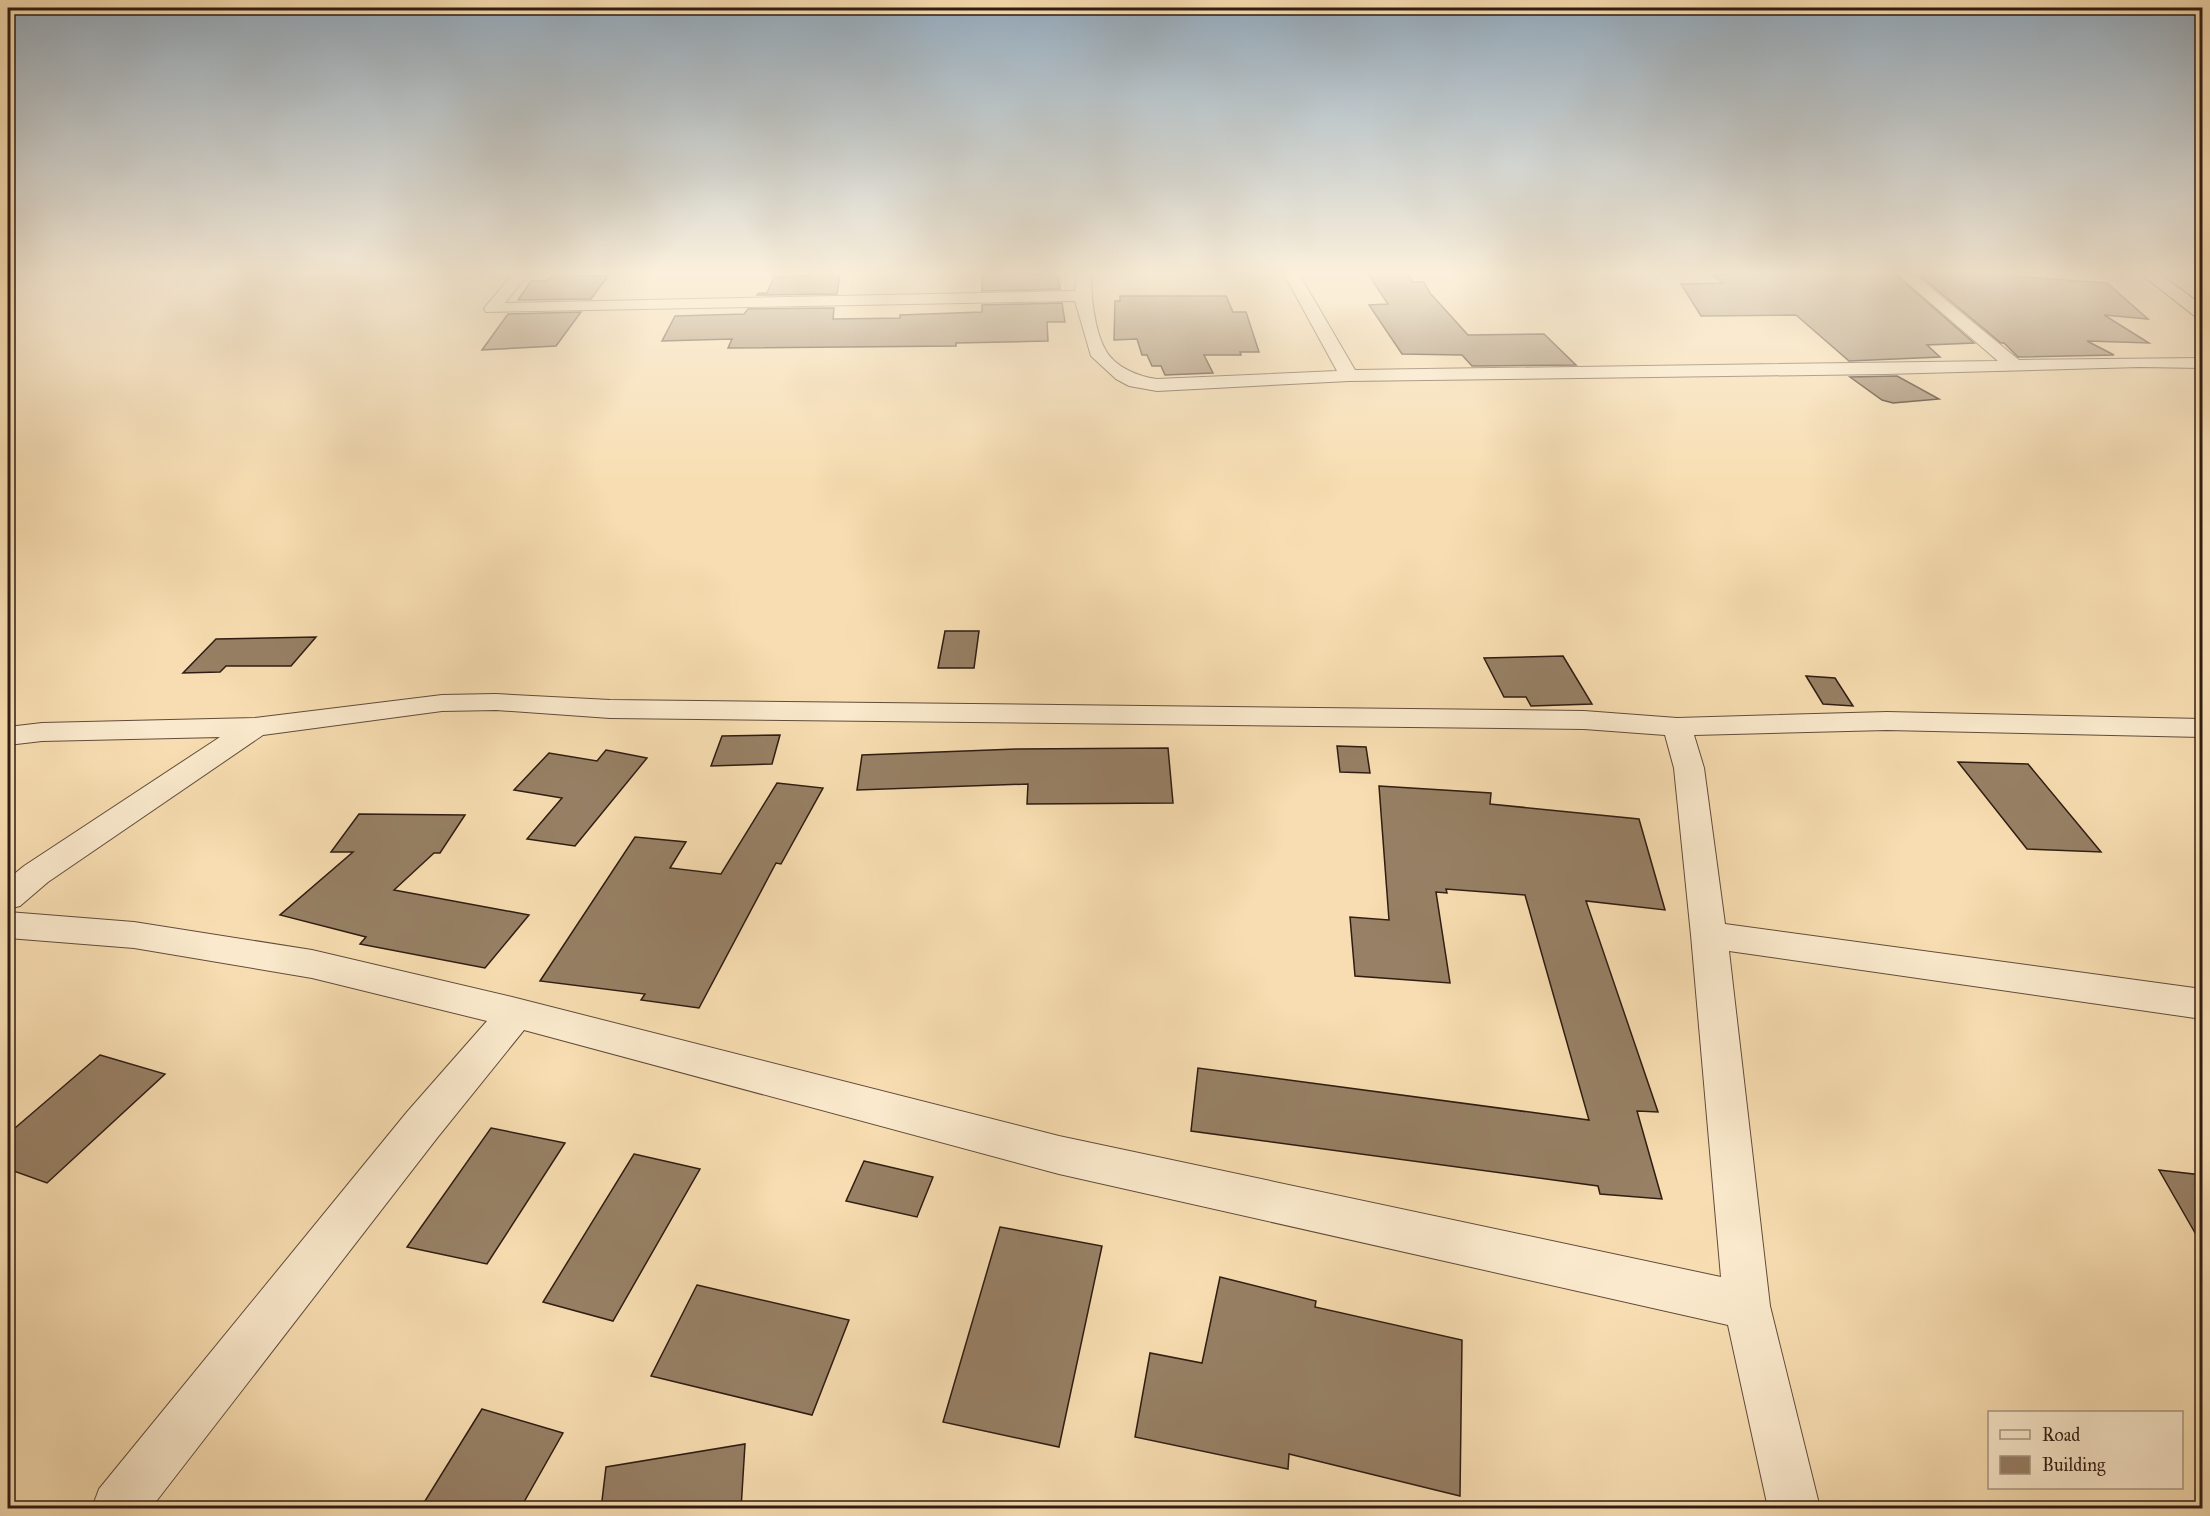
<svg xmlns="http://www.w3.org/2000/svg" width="2210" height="1516" font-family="'IM FELL Great Primer',serif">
<rect width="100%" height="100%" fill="#f7ddb1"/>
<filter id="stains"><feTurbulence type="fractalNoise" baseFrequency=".00333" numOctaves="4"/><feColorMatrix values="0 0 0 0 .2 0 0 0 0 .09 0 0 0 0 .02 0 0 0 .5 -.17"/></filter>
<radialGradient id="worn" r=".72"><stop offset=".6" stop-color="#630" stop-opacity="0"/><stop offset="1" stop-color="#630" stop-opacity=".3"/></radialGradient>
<g fill="#978065" stroke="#301c12" stroke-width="1.5">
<path d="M810,274H840L837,294L757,295L759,293H767L774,277L810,276Z"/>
<path d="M982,274H1058L1060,289L982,291Z"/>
<path d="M1368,274H1407L1413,282H1424L1430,293L1468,335L1544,334L1576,365L1472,366L1462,355L1402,354L1369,305L1388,304Z"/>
<path d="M1711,274H1895L1974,343L1927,345L1940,357L1849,361L1796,315L1701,316L1681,284L1723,283Z"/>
<path d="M1918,274H1985L2107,283L2148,319L2104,315L2149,343L2087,341L2114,355L2018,357L2004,343H2001Z"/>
<path d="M552,276H608L591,299L518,300L531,281H547Z"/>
<path d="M1120,296H1226L1233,312H1246L1259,352H1240L1241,355H1204L1213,373L1165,375L1161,366H1152L1147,355H1142L1137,339L1114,340L1115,301H1120Z"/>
<path d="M1062,303L1065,322H1047L1048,341L956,343V346L728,348L732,339L662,341L675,316L744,314L748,309L834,308L833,319L900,318V315L982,312V305Z"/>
<path d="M581,312L556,346L482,350L508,314Z"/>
<path d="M1897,376L1939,399L1893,403L1882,400L1850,377Z"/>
<path d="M945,631H979L974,668H938Z"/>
<path d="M316,637L291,666H226L220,672L183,673L216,639Z"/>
<path d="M1563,656L1592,704L1531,706L1526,697H1504L1484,658Z"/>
<path d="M1806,676L1835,678L1853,706L1823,704Z"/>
<path d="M780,735L772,764L711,766L722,736Z"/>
<path d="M1337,746L1366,747L1370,773L1340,772Z"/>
<path d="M1168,748L1173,803L1027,804L1028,784L857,790L862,755L1016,749Z"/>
<path d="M606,750L647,758L575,846L527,839L562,798L514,790L549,753L597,761Z"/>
<path d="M1958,762L2028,764L2101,852L2027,849Z"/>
<path d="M777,783L823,788L781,864L776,863L699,1008L641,1000L645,994L540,981L635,837L686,842L670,868L721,874Z"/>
<path d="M1379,786L1491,793L1490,804L1639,819L1665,910L1586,901L1658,1112L1637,1111L1662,1199L1600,1194L1598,1186L1191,1131L1198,1068L1589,1120L1525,895L1446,889L1447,893L1436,892L1450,983L1355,976L1350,917L1389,920Z"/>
<path d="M359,814L465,815L440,853H434L394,890L529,915L485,968L360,944L366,937L280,915L353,852H331Z"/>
<path d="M100,1055L165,1074L47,1183L8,1169V1134Z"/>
<path d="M491,1128L565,1143L487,1264L407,1247Z"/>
<path d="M634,1154L700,1169L613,1321L543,1302Z"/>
<path d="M864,1161L933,1177L917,1217L846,1201Z"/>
<path d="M2159,1170L2202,1175V1245Z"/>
<path d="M1000,1227L1102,1246L1059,1447L943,1422Z"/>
<path d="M1220,1277L1316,1301L1315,1307L1462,1340L1460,1496L1289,1454L1288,1469L1135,1437L1150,1353L1202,1363Z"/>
<path d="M697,1285L849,1320L812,1415L651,1376Z"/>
<path d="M482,1409L563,1433L520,1509H420Z"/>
<path d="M745,1444L741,1509H601L606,1467Z"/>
</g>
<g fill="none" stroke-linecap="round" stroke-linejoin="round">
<g stroke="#624c3a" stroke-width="2">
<g id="minor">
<path d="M513,274H528L505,303L1075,291L1076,274H1092C1090,295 1095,331 1105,349C1114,367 1139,377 1157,379L1337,371L1284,274H1299L1355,370L1998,361L1897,274H1914L2019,360L2202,358V368L2140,367L1885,374L1349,381L1157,391L1129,386L1116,379L1091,356L1075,301L486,312L484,309L486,306Z"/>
<path d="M496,694L610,700L1584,711L1677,718L1887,712L2202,719V737L1887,730L1694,735L1704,768L1725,924L2202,989V1019L1729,951L1770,1306L1820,1508H1768L1728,1325L1059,1174L524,1030L437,1138L151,1508H92L99,1489L407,1112L487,1021L312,978L134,948L8,938V912L134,922L312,950L516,998L1059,1136L1721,1277L1691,935L1674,768L1665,735L1584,729L610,718L496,710L442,711L263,735L48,882L20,906L8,909V879L24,866L220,737L42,741L8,745V727L42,723L255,718L442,695Z"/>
</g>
</g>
<g stroke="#301c12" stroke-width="2">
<path id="secondary" d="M2141,274H2160L2202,305V318L2196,317Z"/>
</g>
<use href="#minor" fill="#fae9cc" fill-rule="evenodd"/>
<use href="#secondary" fill="#fae9cc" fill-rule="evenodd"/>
</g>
<linearGradient id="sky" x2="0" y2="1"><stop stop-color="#93aabc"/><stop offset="0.56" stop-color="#fbf0dc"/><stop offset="1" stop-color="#fbf0dc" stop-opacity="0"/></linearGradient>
<rect width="2210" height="487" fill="url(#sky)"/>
<rect width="2210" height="1516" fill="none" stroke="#f7ddb1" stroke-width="30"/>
<rect x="9" y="9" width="2192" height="1498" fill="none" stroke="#301c12" stroke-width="3"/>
<rect x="15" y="15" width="2180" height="1486" fill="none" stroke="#301c12" stroke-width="1.5"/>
<rect x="1988" y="1411" width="195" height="78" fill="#fae9cc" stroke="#a99782" stroke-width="1.5"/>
<rect x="2000" y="1430" width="30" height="9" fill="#fae9cc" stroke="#a99782" stroke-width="1.5"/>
<text x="2042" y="1441" font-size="18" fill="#301c12">Road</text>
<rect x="2000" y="1456" width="30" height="18" fill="#978065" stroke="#a99782" stroke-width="1.5"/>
<text x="2042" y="1471" font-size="18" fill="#301c12">Building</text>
<rect width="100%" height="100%" filter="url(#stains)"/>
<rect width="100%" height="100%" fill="url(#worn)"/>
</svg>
